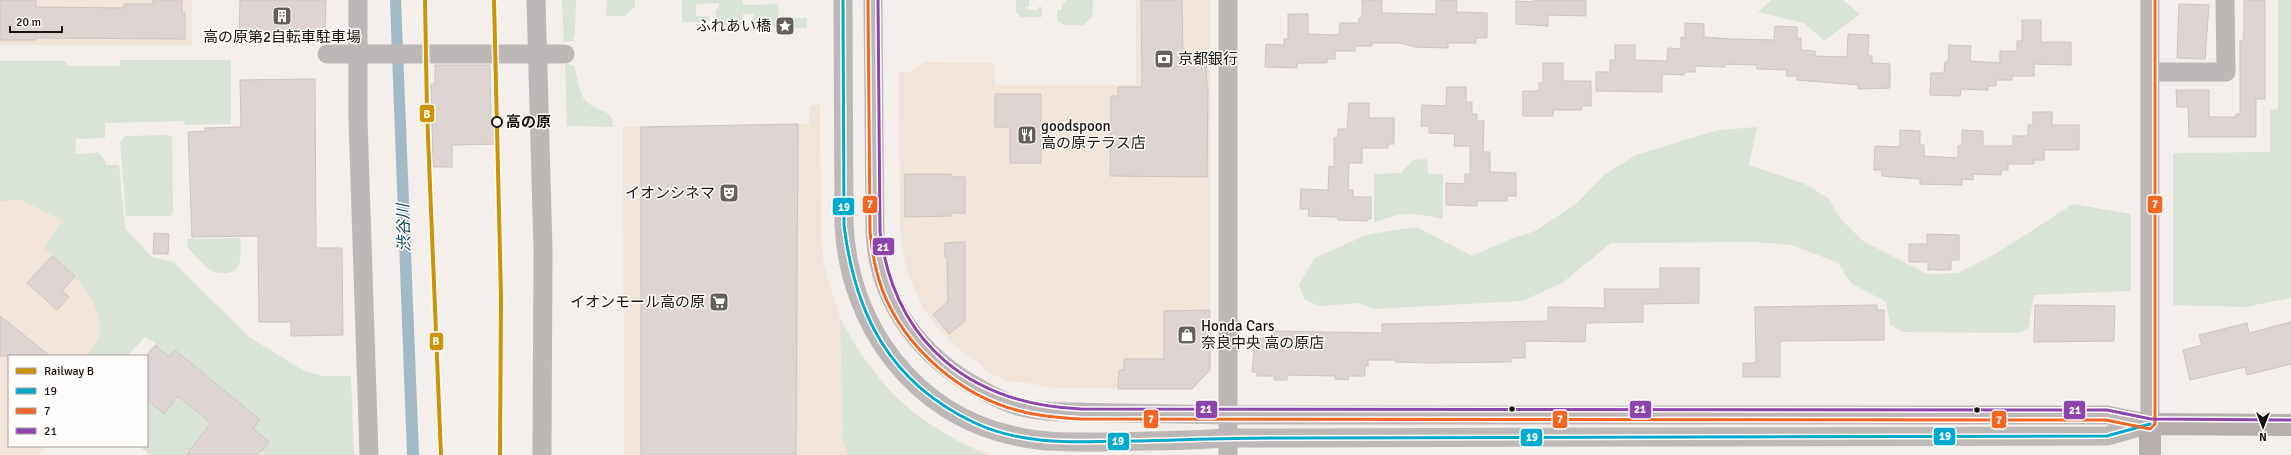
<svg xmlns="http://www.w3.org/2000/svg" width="2291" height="455" font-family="Signika,'Noto Sans JP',sans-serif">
<rect width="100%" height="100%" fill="#f4efea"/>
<g fill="#f1e4d9">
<rect x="0" y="0" width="192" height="45"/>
<path d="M1136,0H1210V370L1192,389L1055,388L1022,382H1010L987,372L980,364L955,346L935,325L923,308L907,271L900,232L899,72H910L924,62L994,63L995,85H1136Z"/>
<path d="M810,105H820L821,239L824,265L840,318L855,346L886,386L913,413L954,440L992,455H624L623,127L809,124Z"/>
<path d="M76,139V154L98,153L104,159L106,165H119L125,229L152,257L173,262L194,282L127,356H9V446H47L39,455H0V141Z"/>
</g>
<g fill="#dae3d7">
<path d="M562,0H576L575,35L573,41L564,42Z"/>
<path d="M607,0H635V7L625,16H606Z"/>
<path d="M682,0H743V5L778,4L779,18H807V28H794V23H778V27H754V14H743V25L716,26V9H719V3L696,4V16H709V22H682Z"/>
<path d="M1016,0H1029V7H1025L1029,10H1038V7H1042V17H1021L1016,12Z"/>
<path d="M1067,0H1093L1092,17L1083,25H1064L1057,21V10H1061L1062,4Z"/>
<path d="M1771,0H1843L1860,14L1824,41L1804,23L1758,12Z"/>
<path d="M2278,0H2291V298L2245,307L2173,305V153L2270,152V110L2278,109Z"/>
<path d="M120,60H231V124L185,125L184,121L105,123V138L76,139L75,154L98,153L104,159L106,165H119L125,229L152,257L173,262L248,336L304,371L322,376H351L354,455H263L260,453L253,428L260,420L175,350L169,357L155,345L156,343L145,337L127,356H86C92,349 101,338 100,329C100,296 67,268 44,248L63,221L21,200L0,201V61H64L69,66H119Z"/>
<path d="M565,64L574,66C579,78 577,97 591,105C601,111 613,111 613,127L567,126Z"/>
<path d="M1757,127L1749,165L1805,184L1828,198L1840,218L1863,241L1927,274L1958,273L1997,253L2073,204L2131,214V291L2034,295L2028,329L2019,333L1904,332L1890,325L1886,302L1851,283L1838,263L1792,245L1753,242L1611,243L1562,283L1522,301L1373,309L1360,303L1320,306L1305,300L1299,285L1314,258L1369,234L1417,227L1472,256L1508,240L1535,231L1576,204L1605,174L1636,155L1718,130Z"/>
<path d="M168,135L172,137L173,212L170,216H126L120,142L125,136Z"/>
<path d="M1427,159L1428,174H1443V219C1415,213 1401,211 1374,223V174L1401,173L1413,160Z"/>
<path d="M240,238C241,251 244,273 225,273C220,273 215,273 210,270C202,264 195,255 188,248L187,239Z"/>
<path d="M840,318C878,390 913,420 986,455H848L841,436L843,433Z"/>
<path d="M178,396L211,423L186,455H150L139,446H147V405L149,402L164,414Z"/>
</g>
<path fill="#a1bac5" d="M390,0H401L419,455H407Z"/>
<g fill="#ded4d1" stroke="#cac5c3">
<path d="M0,0H36V7L124,8V4H153V0H182V13H185V39L36,38V40H0Z"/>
<path d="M240,0H326L325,33H297V37L270,36V32H239Z"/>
<path d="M1141,0H1182L1183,55H1206L1207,88H1208L1207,177L1110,176L1111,96H1118V87H1142Z"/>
<path d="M1362,0H1382V13L1436,14V0H1457L1456,12L1487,13V38H1476V43H1448V48L1415,47L1400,43H1372V46H1355V51H1335V59H1327V63H1297V68L1265,67L1266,44L1284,45V39H1288V14H1308V34L1339,35L1340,23H1358L1359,18H1362Z"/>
<path d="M1534,0H1586V16L1548,15V26L1516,24V1L1533,2Z"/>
<path d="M2244,0H2265V99H2256V137H2189L2188,107H2177L2176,90H2209V117H2236V114H2240V41H2243L2244,31Z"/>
<path d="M2179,4L2209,5L2205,59L2177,58Z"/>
<path d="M2022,20H2041V42H2071V65L2034,64V76H2012V80H1996V86H1988V90L1961,89L1960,96L1930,95L1931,73H1944L1945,62H1948L1949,45L1971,46L1970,61L2000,63V51H2017V41H2022Z"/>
<path d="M1685,23L1704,24V37L1730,39L1774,40L1775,26L1797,27V38H1801V50L1815,51V56L1847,57L1848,34L1869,35L1868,56H1872V63L1890,64V88L1858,89V85L1797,80V76H1786L1787,70L1757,69V65L1725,64V67L1695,66V72H1685L1684,75L1662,74V92L1596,91V72H1610V60H1615V45H1635V60L1667,61L1668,48L1681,49V37L1685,38Z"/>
<path d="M1543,63H1563V81H1591V106H1582V110H1553V116H1523V91H1539V83H1543Z"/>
<path d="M435,65H490L491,122H495L496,144L452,145V167H433L431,84H435Z"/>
<path d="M315,79L316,248H342L343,335L291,336V322H259L258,236L192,237L188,132L205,131V128L241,127L240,80Z"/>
<path d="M1447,87H1466V102H1472V114H1477V121H1484L1483,152H1490V172L1516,173V196H1507V201H1477V206L1446,205V183L1465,184V174H1470V146H1454L1455,134L1429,133V126H1421L1422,105L1446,106Z"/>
<path d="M995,94H1041V163H1010V127H995Z"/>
<path d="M1349,103H1369V118H1394V144H1388V148H1362V163H1349L1348,190H1353V197H1371V219H1367V221L1338,220V217L1308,216L1309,209H1300L1301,189L1328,190L1329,166L1334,167V138H1338V129H1347Z"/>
<path d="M2033,112H2052V125H2079V150H2044V160H2034V164H2008V170H2002L2001,175L1973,174V180L1962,179V185L1920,184V179L1882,176V170H1874L1875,146L1900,147V130L1920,131V145H1924V156L1958,158V146H1962V130L1983,131V146H2013V136H2028V125H2033Z"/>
<path d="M798,124L796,455H641V127Z"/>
<path d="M905,174H951V177H965V213H951V216L905,217Z"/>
<path d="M154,233L169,234L168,254H153Z"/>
<path d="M1927,234L1959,235V260H1951V270H1928V262H1909V244H1927Z"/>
<path d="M965,242V321L949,334L933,314L948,302L947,257H945V243Z"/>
<path d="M52,256L75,276L62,291L69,297L57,310L27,283Z"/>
<path d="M1660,268H1699V303L1643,304V322L1586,323L1585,342L1525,341V358H1511V362L1430,363L1396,362V360H1368V366H1365V376H1349L1348,380L1335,379V376L1287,375V380H1274V376H1257V372H1252L1255,338H1274V331L1382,333V324L1548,321V307L1605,308L1604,289H1660Z"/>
<path d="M1877,305V310H1884V340L1780,341V377H1743V363H1756L1755,307Z"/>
<path d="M2035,305L2115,306L2114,341L2034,342Z"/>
<path d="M1210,310V370L1192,389H1118L1119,370H1124V359H1164V311Z"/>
<path d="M0,316L50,356H0Z"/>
<path d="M2291,322V364L2247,375L2245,367L2190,380L2183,350L2202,345L2199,335L2247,323L2249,333Z"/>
<path d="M155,345L169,357L175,350L260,420L253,428L269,442L258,455H186L211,423L178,396L164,414L147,400V355Z"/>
</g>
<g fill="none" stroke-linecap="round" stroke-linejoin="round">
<g stroke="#beb7b7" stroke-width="19">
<path d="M358,0V120L369,455"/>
<path d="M536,0L543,249L542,455"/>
<path d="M843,0L844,225C849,325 914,415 1015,436C1044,443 1072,442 1102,442C1144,441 1186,441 1228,438L2107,436L2150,424"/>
<path d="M873,0L875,232C878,302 921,358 982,390C996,398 1011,405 1026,408C1040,411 1055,412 1069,412L1229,415H2107L2147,423"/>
<path d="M1228,0V455"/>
<path d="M2150,0V424"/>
<path d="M2150,72H2226L2225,0"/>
</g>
<path stroke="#b7afae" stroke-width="22" d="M2150,455V424L2291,425"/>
<path stroke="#beb7b7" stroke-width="19" d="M327,54H565"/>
<g stroke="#fffdfb" stroke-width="6">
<path id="bus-1" d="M843,0L844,225C855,315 890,383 975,423C1024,446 1080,442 1133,441C1184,440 1235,438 1286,438C1560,437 1833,437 2107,436L2150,424"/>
</g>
<g stroke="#fffdfb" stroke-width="6">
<path id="bus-2" d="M868,0L870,232C872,251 875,270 882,289C904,348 962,398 1024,412C1043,417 1062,418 1081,419L2106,420L2150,429L2155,424V0"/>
</g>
<g stroke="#fffdfb" stroke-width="6">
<path id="bus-3" d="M878,0L880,232C895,344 970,404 1081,409L2107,410L2151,419L2291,420"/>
</g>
<use href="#bus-1" stroke="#00a9ce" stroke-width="3"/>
<use href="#bus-2" stroke="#f26522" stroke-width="3"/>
<use href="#bus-3" stroke="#8e44ad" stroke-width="3"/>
<g stroke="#fffdfb" stroke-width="7">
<g id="rail-1">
<path d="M425,0L427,112L441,455"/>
<path d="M494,0L501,297L500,455"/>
</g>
</g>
<use href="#rail-1" stroke="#cd9205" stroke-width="4"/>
</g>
<defs>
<g id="building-square" transform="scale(1)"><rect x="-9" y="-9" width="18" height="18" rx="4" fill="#64605c" stroke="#fffdfb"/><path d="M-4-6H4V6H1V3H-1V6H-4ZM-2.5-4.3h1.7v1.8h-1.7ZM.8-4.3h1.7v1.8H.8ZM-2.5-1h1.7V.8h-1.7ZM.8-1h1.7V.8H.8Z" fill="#fff"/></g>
<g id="sight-square" transform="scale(1)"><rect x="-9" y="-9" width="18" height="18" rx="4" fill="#64605c" stroke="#fffdfb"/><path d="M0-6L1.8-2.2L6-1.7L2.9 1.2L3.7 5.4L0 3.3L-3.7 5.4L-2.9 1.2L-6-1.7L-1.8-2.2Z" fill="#fff"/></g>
<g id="bank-square" transform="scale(1)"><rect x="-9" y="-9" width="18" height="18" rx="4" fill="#64605c" stroke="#fffdfb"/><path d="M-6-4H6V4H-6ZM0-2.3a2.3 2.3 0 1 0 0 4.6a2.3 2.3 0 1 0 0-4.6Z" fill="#fff"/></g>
<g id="restaurant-square" transform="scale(1)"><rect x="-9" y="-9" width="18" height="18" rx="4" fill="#64605c" stroke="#fffdfb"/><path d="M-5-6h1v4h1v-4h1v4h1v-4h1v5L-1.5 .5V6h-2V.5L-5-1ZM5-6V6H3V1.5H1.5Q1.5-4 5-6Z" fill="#fff"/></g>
<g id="theatre-square" transform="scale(1)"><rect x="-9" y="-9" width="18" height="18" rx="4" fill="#64605c" stroke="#fffdfb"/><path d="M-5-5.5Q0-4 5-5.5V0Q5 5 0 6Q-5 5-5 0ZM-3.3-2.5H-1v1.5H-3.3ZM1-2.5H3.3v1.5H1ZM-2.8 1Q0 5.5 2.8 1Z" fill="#fff"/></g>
<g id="supermarket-square" transform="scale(1)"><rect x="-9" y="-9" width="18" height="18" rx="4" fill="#64605c" stroke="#fffdfb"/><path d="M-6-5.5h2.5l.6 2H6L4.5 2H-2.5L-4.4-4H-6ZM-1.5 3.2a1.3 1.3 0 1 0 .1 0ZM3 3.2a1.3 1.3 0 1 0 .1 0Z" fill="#fff"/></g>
<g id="shop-square" transform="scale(1)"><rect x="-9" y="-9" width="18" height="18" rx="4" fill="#64605c" stroke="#fffdfb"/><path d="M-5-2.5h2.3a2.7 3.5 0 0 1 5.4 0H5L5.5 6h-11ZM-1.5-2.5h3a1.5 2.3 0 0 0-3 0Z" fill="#fff"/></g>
</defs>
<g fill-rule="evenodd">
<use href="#building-square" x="282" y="16"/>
<use href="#sight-square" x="785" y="26"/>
<use href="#bank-square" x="1164" y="59"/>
<use href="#restaurant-square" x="1027" y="135"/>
<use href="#theatre-square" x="729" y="193"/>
<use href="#supermarket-square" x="719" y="302"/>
<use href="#shop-square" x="1187" y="335"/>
</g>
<circle fill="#fffdfb" stroke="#171310" stroke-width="2" cx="497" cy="122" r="5"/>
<g fill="#171310" stroke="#fffdfb" stroke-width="1.5">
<circle cx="1512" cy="409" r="3.5"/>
<circle cx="1977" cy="410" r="3.5"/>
</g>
<g text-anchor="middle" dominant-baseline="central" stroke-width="3" stroke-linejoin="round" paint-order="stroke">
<g font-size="15" fill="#171310" stroke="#fffdfb" text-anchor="end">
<text x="771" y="26">ふれあい橋</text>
<text x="282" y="37" text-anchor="middle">高の原第2自転車駐車場</text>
<text x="1178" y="59" text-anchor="start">京都銀行</text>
<text x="1041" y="126" text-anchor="start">goodspoon<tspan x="1041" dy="17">高の原テラス店</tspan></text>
<text x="715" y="193">イオンシネマ</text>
<text x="705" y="302">イオンモール高の原</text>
<text x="1201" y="326" text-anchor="start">Honda Cars<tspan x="1201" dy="17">奈良中央 高の原店</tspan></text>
</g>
<g font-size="15" font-weight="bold" fill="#171310" stroke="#fffdfb" text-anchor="start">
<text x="506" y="122">高の原</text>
</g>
<g font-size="16" font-style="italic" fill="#0b4255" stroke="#fffdfb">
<text transform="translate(404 228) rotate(-92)">渋谷川</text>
</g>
</g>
<g stroke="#fffdfb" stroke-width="1.5">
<rect x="419" y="104" width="16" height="19" rx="4" fill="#cd9205"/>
<rect x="862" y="195" width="16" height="19" rx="4" fill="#f26522"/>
<rect x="2147" y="195" width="16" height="19" rx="4" fill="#f26522"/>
<rect x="832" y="197" width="23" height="19" rx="4" fill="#00a9ce"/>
<rect x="872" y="237" width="23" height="19" rx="4" fill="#8e44ad"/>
<rect x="429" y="332" width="15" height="19" rx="4" fill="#cd9205"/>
<rect x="1195" y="400" width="23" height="19" rx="4" fill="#8e44ad"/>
<rect x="1629" y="400" width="23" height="19" rx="4" fill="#8e44ad"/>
<rect x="2063" y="400" width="23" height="20" rx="4" fill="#8e44ad"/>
<rect x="1143" y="409" width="16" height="20" rx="4" fill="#f26522"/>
<rect x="1552" y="410" width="16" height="19" rx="4" fill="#f26522"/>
<rect x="1991" y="410" width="16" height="19" rx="4" fill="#f26522"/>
<rect x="1933" y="427" width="23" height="19" rx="4" fill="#00a9ce"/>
<rect x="1520" y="428" width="23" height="19" rx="4" fill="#00a9ce"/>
<rect x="1107" y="432" width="23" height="19" rx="4" fill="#00a9ce"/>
</g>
<g font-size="11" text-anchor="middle" font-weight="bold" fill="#fff">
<text x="427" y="118">B</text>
<text x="870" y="208">7</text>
<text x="2155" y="208">7</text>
<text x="844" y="211">19</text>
<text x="883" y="251">21</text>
<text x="436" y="345">B</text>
<text x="1206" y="413">21</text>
<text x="1640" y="413">21</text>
<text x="2075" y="414">21</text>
<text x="1151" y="423">7</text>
<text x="1560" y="423">7</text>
<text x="1999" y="424">7</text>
<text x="1945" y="440">19</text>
<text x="1532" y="441">19</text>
<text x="1118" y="445">19</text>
</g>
<rect x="8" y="355" width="140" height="92" fill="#fffdfb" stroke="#a29f9d"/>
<rect x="16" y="368" width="20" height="6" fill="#cd9205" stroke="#a29f9d"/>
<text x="44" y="375" font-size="12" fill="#171310">Railway B</text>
<rect x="16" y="388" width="20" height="6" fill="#00a9ce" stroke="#a29f9d"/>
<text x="44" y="395" font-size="12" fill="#171310">19</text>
<rect x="16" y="408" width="20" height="6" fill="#f26522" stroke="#a29f9d"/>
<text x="44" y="415" font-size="12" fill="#171310">7</text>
<rect x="16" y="428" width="20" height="6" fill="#8e44ad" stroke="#a29f9d"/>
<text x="44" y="435" font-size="12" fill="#171310">21</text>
<g transform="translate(2263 427) rotate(180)" stroke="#fffdfb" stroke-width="3" paint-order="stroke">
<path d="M0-3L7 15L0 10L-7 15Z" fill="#171310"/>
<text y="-6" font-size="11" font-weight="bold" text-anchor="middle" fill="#171310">N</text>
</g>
<path d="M10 26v6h52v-6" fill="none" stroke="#171310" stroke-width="2"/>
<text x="16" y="26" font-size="12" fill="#171310" stroke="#fffdfb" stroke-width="3" paint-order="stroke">20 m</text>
</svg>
